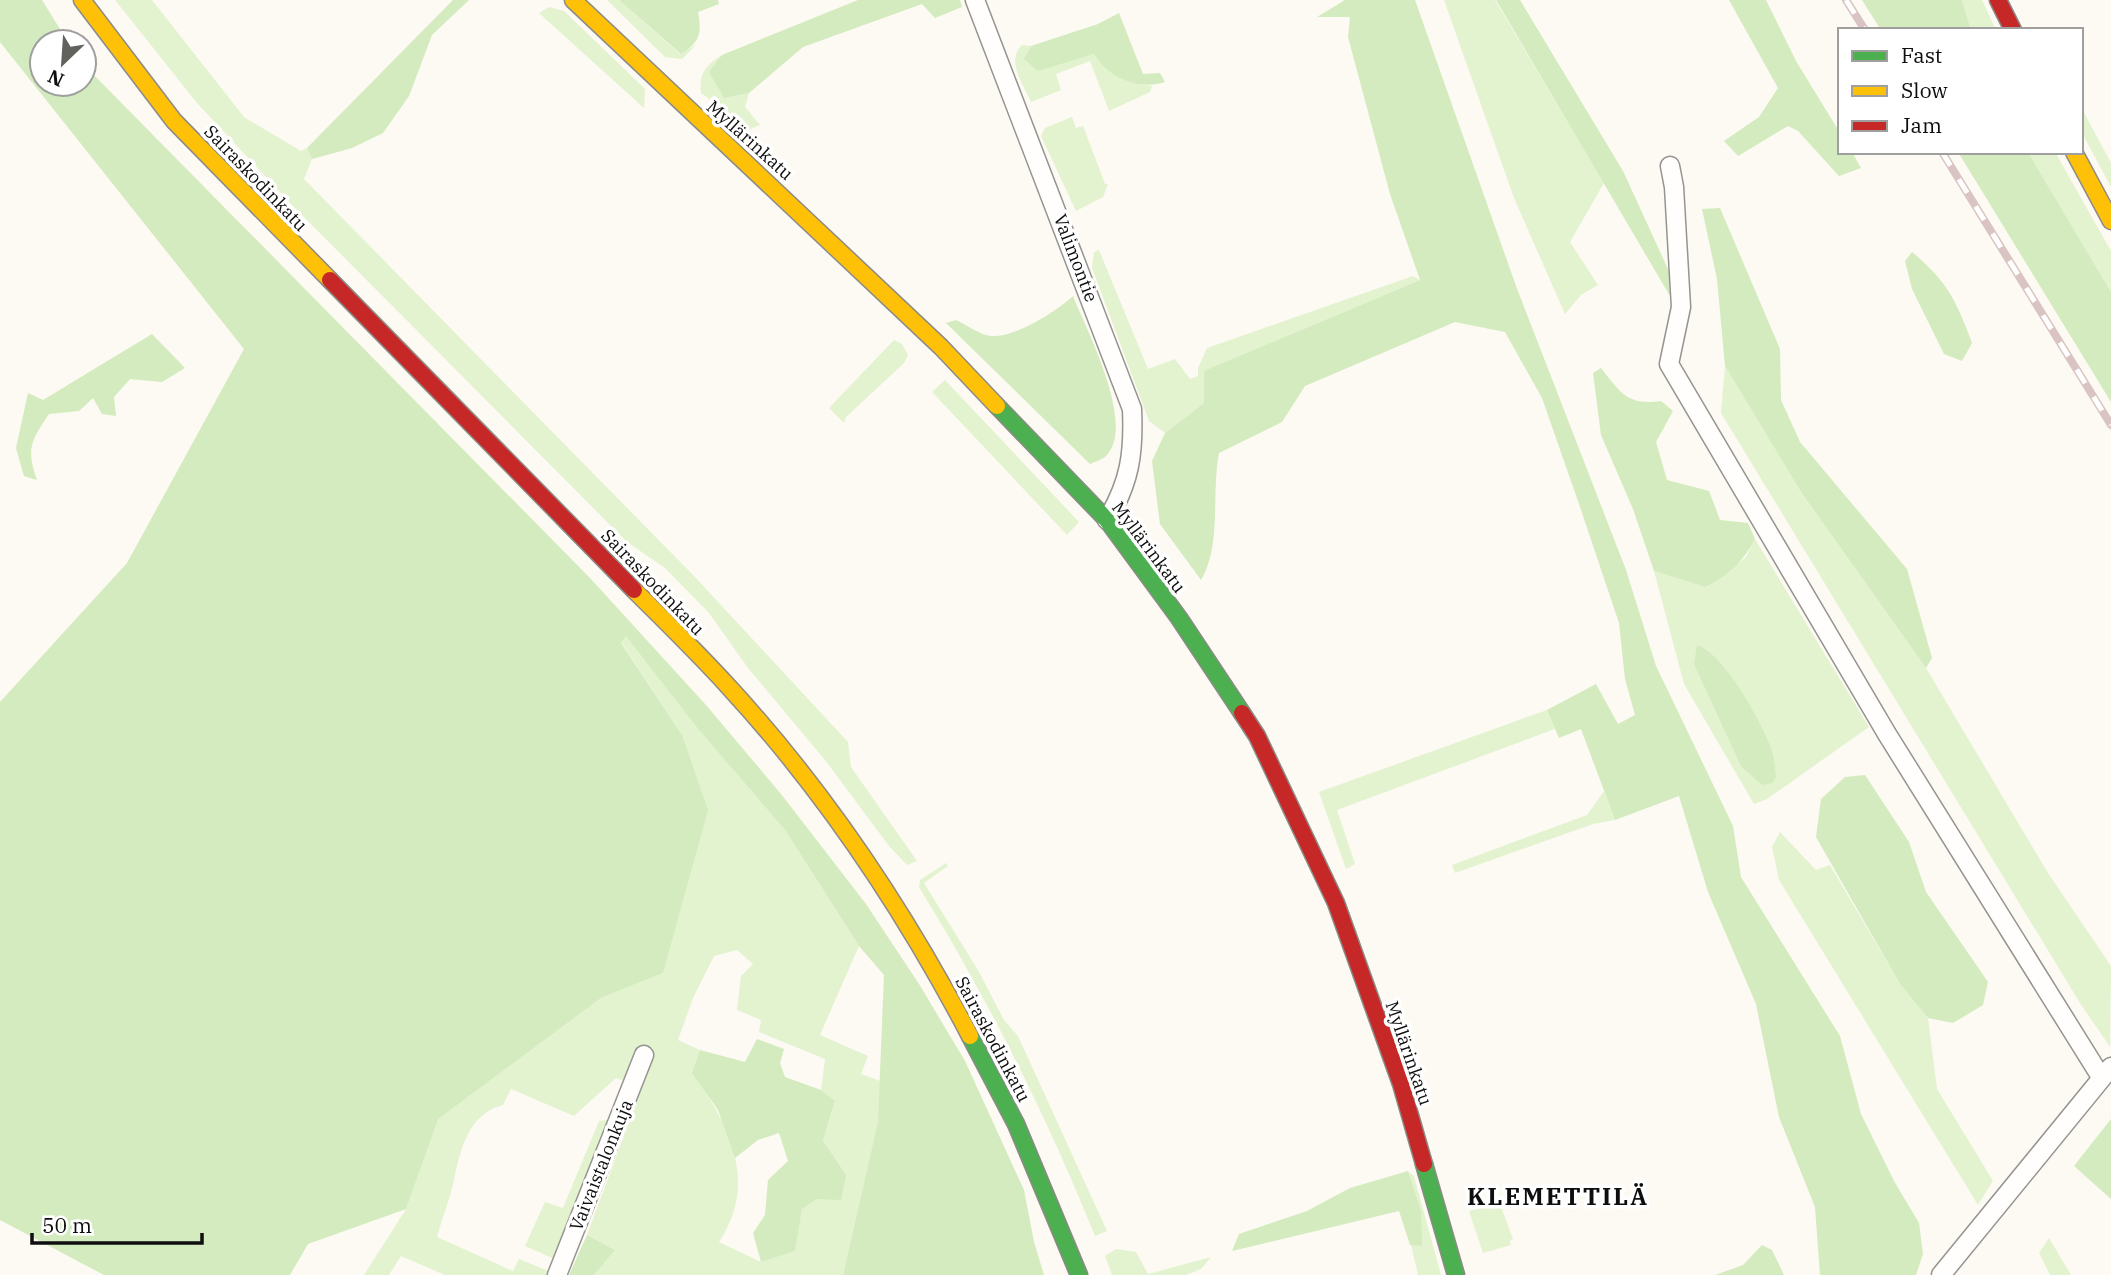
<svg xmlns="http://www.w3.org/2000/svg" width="2111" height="1275" font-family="'IBM Plex Serif',serif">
<rect width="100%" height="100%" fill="#fcfaf2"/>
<g fill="#e3f3d0" fill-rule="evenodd">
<path d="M115,0H152L244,117L301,151L307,148L312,159L304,179L694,576L848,742L851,767L917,861L907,865L889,846L825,760L748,668L709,613L665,568L627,542L294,207L197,103Z"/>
<path d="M607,0H619L680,54L697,44L682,59L665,57Z"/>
<path d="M1444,0H1495L1604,183L1570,242L1598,285L1581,295L1565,314L1514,198Z"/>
<path d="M1962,0H1982L1996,30H1971Z"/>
<path d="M549,7L564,11L645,89L644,108L539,13Z"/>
<path d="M1022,45L1031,46L1025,59L1038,70L1094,54C1106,75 1130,83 1152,86L1150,92L1109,111L1090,61L1056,74L1061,90L1031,102C1024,85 1005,61 1022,45Z"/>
<path d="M722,55L710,72L724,98L749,93L745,107L760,125L750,129L701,93C699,73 706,65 722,55Z"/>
<path d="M2081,107L2111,163V187L2081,131Z"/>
<path d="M1072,117L1076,128L1083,126L1105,184H1108L1103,197L1076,211L1041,136L1045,128Z"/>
<path d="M2028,152H2055L2111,251V292Z"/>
<path d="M1099,250L1148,369L1175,359L1190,379L1198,376V368L1207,348L1413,276L1420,280L1205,371L1204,403L1165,433L1149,421L1092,268L1094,252Z"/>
<path d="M894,340L902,344L908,355L904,363L846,417L844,423L829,408Z"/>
<path d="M1725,366L1801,492L1926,668L2048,873L2111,966L2110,1047L2080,1003L1721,413Z"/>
<path d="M945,380L1079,522L1067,535L932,392Z"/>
<path d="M1755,539L1869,727L1767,799L1754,804L1684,684L1654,571L1707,587L1746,557Z"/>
<path d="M626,635L698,729L785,830L859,946L820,1035L868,1056L861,1074L880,1081L878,1121L843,1275H594L615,1250L587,1235L642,1087L616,1078L574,1116L511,1089L503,1105C467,1114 460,1152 453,1184C449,1201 442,1219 437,1237L513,1271L519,1259L551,1272L550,1275H445L401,1256L389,1275H364L406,1209L437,1119L601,998L663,973L682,735L621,642ZM737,950L753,964L741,976L737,1010L761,1020L759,1032L825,1059L821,1090L835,1102L823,1141L817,1199L802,1209L794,1251L761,1262L719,1242C759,1182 729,1126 693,1073L700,1050L678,1040L693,998L714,956Z"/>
<path d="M1547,710L1555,729L1337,810L1355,864L1346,869L1319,792Z"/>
<path d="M1604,791L1615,820L1593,824L1455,873L1452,865L1587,815Z"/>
<path d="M1780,832L1816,870L1830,865L1900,984L1928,1018L1937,1089L1993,1181L1978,1205L1779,880L1772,847Z"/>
<path d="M946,863L948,866L924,883L978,970L1004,1020L1018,1036L1107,1231L1095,1236C1046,1115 988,999 919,887L920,880Z"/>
<path d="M607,1120L611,1125L558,1254L552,1258L525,1246L545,1202L563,1208L599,1121Z"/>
<path d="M1408,1171L1414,1176L1441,1275H1418L1411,1245L1422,1246Z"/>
<path d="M1500,1204L1513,1239L1510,1241L1511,1245L1483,1253L1469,1211Z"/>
<path d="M2049,1238L2071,1275H2050L2039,1253Z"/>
<path d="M1116,1249L1136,1252L1148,1274L1211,1257L1201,1269L1186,1275H1112L1105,1256Z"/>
</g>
<g fill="#d3ebbe">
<path d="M0,0H42L68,42H42V84H84V65L590,578L706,705L781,794L866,904L919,984L965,1061L1024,1190L1034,1242L1044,1275H843L878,1121L884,975L859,946L785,830L698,729L626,636L621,643L682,735L708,810L663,973L601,998L438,1119L406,1209L308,1244L290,1275H104L0,1220V702L127,563L244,349L0,42Z"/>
<path d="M453,0H469L432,35L409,96L383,133L352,148L312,159L307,148Z"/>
<path d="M619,0H718L719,4L698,12C702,34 700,42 681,54Z"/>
<path d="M858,0H960L962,7L935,18L922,4L803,47L749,93L724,98L709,72L722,55Z"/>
<path d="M1345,0H1415L1516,286L1626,570L1656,666L1733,826L1741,877L1840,1036L1861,1114L1894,1181L1919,1223L1923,1254L1916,1275H1820L1815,1207L1779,1117L1756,1004L1708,892L1679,796L1615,820L1581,729L1559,738L1547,710L1596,684L1618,724L1635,715L1625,679L1619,623L1579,504L1542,398L1505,332L1455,322L1305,386L1282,422L1219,453C1211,494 1222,545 1201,580L1160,524L1152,461L1165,433L1204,403V371L1420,280L1390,194L1348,37L1350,17H1317Z"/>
<path d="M1496,0H1520L1623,171L1673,280L1670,296Z"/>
<path d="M1729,0H1766L1796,61L1840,133V152H1852L1861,168L1839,176L1798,131L1788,126L1738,156L1724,141L1759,117L1778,88Z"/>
<path d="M1862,0H1962L1971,30H1881Z"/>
<path d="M1119,13L1143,74L1160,73L1165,82C1139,91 1107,77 1094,54L1038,71L1024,59L1031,46L1098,24Z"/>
<path d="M1958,152H2028L2111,292V402Z"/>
<path d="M1720,208L1780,349L1781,400L1800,442L1907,569L1932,658L1926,668L1801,492L1725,366L1717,279L1702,209Z"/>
<path d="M1912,252C1948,282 1956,301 1972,343L1962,361L1944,354L1912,289L1905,261Z"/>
<path d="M1073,296C1086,329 1138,427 1105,457C1101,460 1094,462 1090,464L946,323L956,320C965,324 980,335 991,336C1015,338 1057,311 1073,296Z"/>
<path d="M152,334L185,368L162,382L130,379L114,397L116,416L102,414L93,398L79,411L49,414C31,441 26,448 37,480L24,476L16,448L28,393L43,400Z"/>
<path d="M1601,368C1620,392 1627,406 1661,401L1673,411L1656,442L1667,480L1709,491L1720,520L1748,523L1755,539C1744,561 1728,575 1706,587L1654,571L1633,509L1601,435L1593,373Z"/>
<path d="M1697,645C1724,654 1759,718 1770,745C1774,755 1775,767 1776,777L1772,783L1762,785L1741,766L1694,664Z"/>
<path d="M1865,775L1909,842L1926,892L1988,982L1983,1005L1953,1023L1928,1018L1900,984L1816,837L1821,799L1845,777Z"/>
<path d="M757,1039L784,1049L780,1063L785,1077L821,1090L835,1101L823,1141L846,1175L841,1200L817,1199L802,1209L795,1251L761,1262L753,1233L765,1215L768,1180L788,1161L779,1133L758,1140L735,1158L718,1110L692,1073L700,1050L745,1062Z"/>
<path d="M2111,1119V1199L2074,1166Z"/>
<path d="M1408,1171L1421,1211L1422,1246L1410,1245L1399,1211L1232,1251L1239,1234L1307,1211L1350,1188Z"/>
<path d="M587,1235L615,1250L594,1275H569Z"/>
<path d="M1762,1245L1772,1250L1784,1275H1715L1743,1265Z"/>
</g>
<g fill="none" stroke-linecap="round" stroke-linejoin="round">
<g stroke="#959491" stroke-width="21">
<g id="street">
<path d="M975,0L1132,409C1134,453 1130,482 1107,520"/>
<path d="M1670,166L1674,187L1681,307L1669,364L1887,734L2101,1077"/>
<path d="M557,1275L644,1055"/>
<path d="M1941,1275L2111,1067"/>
</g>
</g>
<g stroke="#8c8b87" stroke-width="19">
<g id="fast">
<path d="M997,406L1107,520L1179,618L1242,713"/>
<path d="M970,1036L1016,1124L1079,1275"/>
<path d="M1424,1164L1456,1275"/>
</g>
</g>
<g stroke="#8c8b87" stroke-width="19">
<g id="slow">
<path d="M82,0L174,121L330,280"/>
<path d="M573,0L941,347L997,406"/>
<path d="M2074,152L2111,221"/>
<path d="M634,590C665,621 697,652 727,685C824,790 904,910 970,1036"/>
</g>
</g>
<g stroke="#8c8b87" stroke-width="19">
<g id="jam">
<path d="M1998,0L2013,30"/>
<path d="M330,280L634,590"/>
<path d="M1242,713L1257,736L1336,903L1401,1084L1424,1164"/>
</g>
</g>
<use href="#street" stroke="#fffefd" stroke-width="18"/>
<use href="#fast" stroke="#4caf50" stroke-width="16"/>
<use href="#slow" stroke="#ffc107" stroke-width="16"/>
<use href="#jam" stroke="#c62828" stroke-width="16"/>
<g stroke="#d9c4c3" stroke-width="8">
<g id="rail">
<path d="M1846,0L1865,30"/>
<path d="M1942,152L2111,425"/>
</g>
</g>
<use href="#rail" stroke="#fff" stroke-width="5" stroke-dasharray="16" stroke-linecap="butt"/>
</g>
<g text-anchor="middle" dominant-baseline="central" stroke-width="7" stroke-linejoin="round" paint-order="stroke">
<g font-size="18" fill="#0e0e0e" stroke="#fff">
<text transform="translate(750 140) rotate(42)">Myllärinkatu</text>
<text transform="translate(256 178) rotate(46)">Sairaskodinkatu</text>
<text transform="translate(1076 258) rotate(69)">Valimontie</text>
<text transform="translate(1149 547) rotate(53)">Myllärinkatu</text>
<text transform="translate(653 582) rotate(46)">Sairaskodinkatu</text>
<text transform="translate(993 1039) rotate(62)">Sairaskodinkatu</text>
<text transform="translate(1409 1053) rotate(71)">Myllärinkatu</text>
<text transform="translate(601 1165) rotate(-68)">Vaivaistalonkuja</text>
</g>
<g font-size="24" font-weight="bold" letter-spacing="2" fill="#0e0e0e" stroke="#fff">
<text x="1558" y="1196">KLEMETTILÄ</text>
</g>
</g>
<rect x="1838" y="28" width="245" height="126" fill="#ffffff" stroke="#9f9f9f" stroke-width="2"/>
<rect x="1852" y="51" width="35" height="10" fill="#4caf50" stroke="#9f9f9f" stroke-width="2"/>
<text x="1901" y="63" font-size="21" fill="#0e0e0e">Fast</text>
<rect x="1852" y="86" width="35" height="10" fill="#ffc107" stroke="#9f9f9f" stroke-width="2"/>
<text x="1901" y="98" font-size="21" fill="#0e0e0e">Slow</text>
<rect x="1852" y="121" width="35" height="10" fill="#c62828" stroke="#9f9f9f" stroke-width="2"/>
<text x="1901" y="133" font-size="21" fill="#0e0e0e">Jam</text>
<g transform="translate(63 63) rotate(205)"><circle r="33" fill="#ffffff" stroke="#9f9f9f" stroke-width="2"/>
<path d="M0-5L12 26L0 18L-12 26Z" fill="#61615e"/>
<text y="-10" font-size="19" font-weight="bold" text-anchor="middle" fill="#0e0e0e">N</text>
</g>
<path d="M32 1233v10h170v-10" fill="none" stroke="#0e0e0e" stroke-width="3.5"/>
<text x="42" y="1233" font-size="21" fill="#0e0e0e" stroke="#ffffff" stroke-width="5" paint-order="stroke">50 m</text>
</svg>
